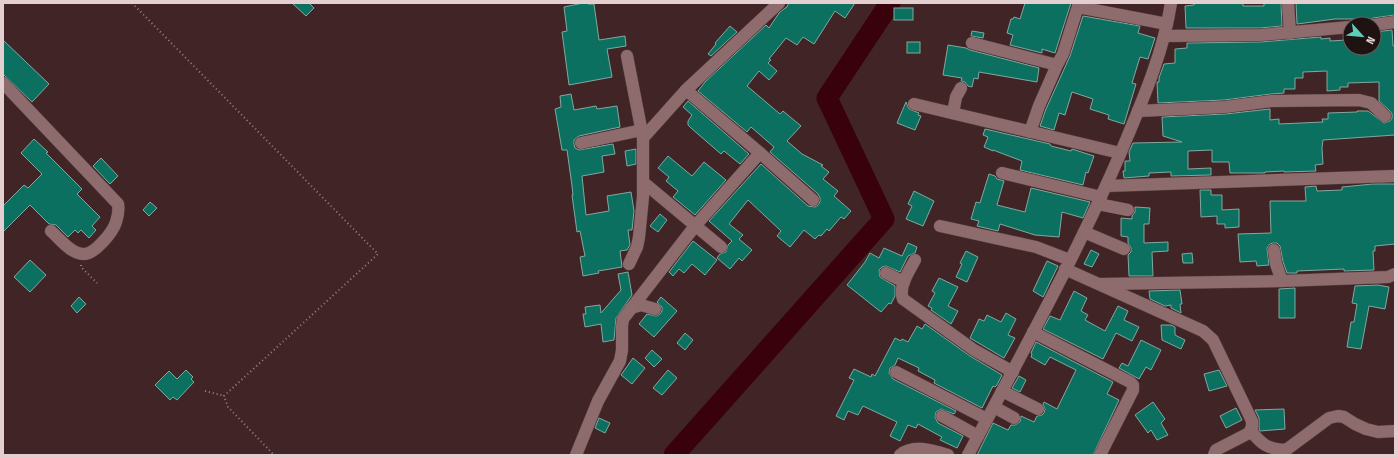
<svg xmlns="http://www.w3.org/2000/svg" width="1398" height="458" font-family="'Fira Sans Condensed',sans-serif">
<rect width="100%" height="100%" fill="#412426"/>
<g fill="none" stroke-linecap="round" stroke-linejoin="round">
<path stroke="#39010c" stroke-width="21" d="M674,455L884,219L827,98L890,3"/>
</g>
<g fill="#0c7061" stroke="#81a89f">
<path d="M292,3H309L314,8L306,16Z"/>
<path d="M583,3H588V4H594L599,40L625,36L626,46L607,49L612,77L569,85L562,32L567,31L564,7Z"/>
<path d="M789,3H855L845,18L835,11L814,44L803,37L797,45L786,38L769,59L771,60L768,63L777,71L769,80L759,71L747,86L780,114L783,111L801,126L787,141L802,154L823,165L821,166L829,172L823,179L838,191L834,196L851,211L844,219L841,217L829,231L827,229L821,236L819,235L815,239L804,230L790,247L777,236L781,231L748,200L729,224L743,235L739,239L752,250L742,261L739,258L730,269L717,258L720,254L726,252L728,245L732,241L709,221L761,164L808,206L815,207L818,205L820,202V198L818,194L770,152L774,147L751,127L747,132L698,91L705,82L766,25L769,28L779,13L785,8H786Z"/>
<path d="M1025,3H1071L1055,53L1042,49V53L1010,45L1013,35L1007,33L1011,19H1013L1014,17L1020,19Z"/>
<path d="M1194,3H1243V6H1264V3H1281L1282,26L1260,28H1186L1185,6L1194,5Z"/>
<path d="M1296,3H1395V15L1373,18L1367,22L1356,23L1355,19H1335L1297,24Z"/>
<rect x="894" y="8" width="19" height="12"/>
<path d="M1083,16L1140,26L1138,33L1155,38L1148,59L1140,57L1132,83L1136,84L1124,124L1108,119L1109,115L1090,109L1093,99L1072,92L1065,115L1059,113L1054,130L1040,126L1046,109L1070,56Z"/>
<path d="M730,26L737,32L711,56L708,54L716,44L715,43Z"/>
<path d="M1392,30L1393,46H1395V135L1323,140L1322,148L1323,164L1315,165L1316,171L1284,172V171L1265,172V173H1230L1229,162H1212V150L1188,151V169L1211,168V175L1171,176V172L1149,173V176L1124,178L1123,171H1125V161H1130L1129,152L1133,143L1182,142L1163,136L1162,117L1225,114L1270,109V120L1279,119V124L1323,122L1322,119H1328V113L1357,112V111H1368L1384,123L1390,121L1392,118V114L1390,111L1379,101V82L1348,83V87H1340V90L1327,91V71L1303,72V78H1295V89H1284V93L1271,94L1224,100L1158,103L1157,82H1159V78L1164,64L1175,63V49L1187,48V43L1260,42L1321,37V39L1330,38V41L1347,40L1348,48H1374V32Z"/>
<path d="M972,31L984,33L983,38L971,36Z"/>
<path d="M3,40L49,84L32,102L3,74Z"/>
<rect x="907" y="42" width="13" height="11"/>
<path d="M948,45L966,48L970,50L1039,68L1037,82L979,72L978,79L974,78L972,87L968,86L965,82L961,81L962,78L943,75Z"/>
<path d="M571,94L574,110L596,106L597,109L617,106L620,127L579,136L574,140V144L575,148L579,150L613,144L615,154L602,156L604,172L582,176L586,215L609,211L607,196L631,192L634,211L632,230H628L630,245L627,250L620,251L622,267L598,271L599,273L583,276L580,257L585,256L580,231L577,232L572,195H573L572,186L567,150H562L555,109L561,107L560,96Z"/>
<path d="M688,101L749,154L740,164L724,151L721,154L691,128L688,125V121L692,115L683,107Z"/>
<path d="M906,102L909,109L919,113L918,115L921,116L915,130L897,123Z"/>
<path d="M985,129L1050,144L1051,146L1071,151L1072,149L1094,156L1088,173L1086,172L1083,185L1020,170L1022,161L993,150V151L984,147L988,137L983,135Z"/>
<path d="M34,139L48,152L46,153L82,189L77,194L100,217L92,226L96,230L89,238L81,230L78,233L75,230L68,237L56,225L49,224L30,205L3,232V206L24,185L28,188L42,174L21,153Z"/>
<path d="M636,149V164L627,166L625,151Z"/>
<path d="M668,156L692,176L704,162L726,180L695,215L673,197L678,191L666,181L669,177L658,168Z"/>
<path d="M101,158L118,176L110,184L93,166Z"/>
<path d="M989,174L995,176L997,179L1004,181L997,205L1025,212L1031,188L1090,202L1083,218L1062,212L1059,237L1035,235L1000,224L998,231L977,226L979,221L971,219L976,202L980,203Z"/>
<path d="M1373,184H1395V244L1375,246V251H1373L1374,270L1344,271V269L1297,271V273H1287L1283,262L1280,246L1277,243H1273L1270,244L1267,248L1269,265L1257,266L1256,261L1240,262L1238,234L1271,233L1270,201H1306L1305,187L1316,186L1317,191L1342,190V187Z"/>
<path d="M1200,190H1211V195H1222V210L1239,209V227L1225,228V224H1217V216L1201,217Z"/>
<path d="M914,191L934,201L923,226L906,219L912,206L908,204Z"/>
<path d="M150,202L157,208L149,216L143,210Z"/>
<path d="M1135,207L1150,208L1149,224H1144V243L1168,242V251L1152,252L1153,276H1129L1128,255L1131,252V248L1128,243V237L1121,236V218L1132,219V216L1135,212Z"/>
<path d="M660,214L667,220L658,232L650,226Z"/>
<path d="M693,241L717,260L705,275L692,264L684,273L679,269L673,276L669,272Z"/>
<path d="M908,243L917,247L915,253L908,256L900,272L886,266L882,267L879,270L880,277L895,286V296L891,304L889,303L881,312L847,285L865,262L870,253L879,258L884,248L902,256Z"/>
<path d="M1091,250L1099,254L1092,267L1084,264Z"/>
<path d="M966,251L978,257L967,282L956,277L962,264L960,263Z"/>
<path d="M1192,253L1193,263H1183L1182,254Z"/>
<path d="M30,260L46,275L30,292L14,277Z"/>
<path d="M1047,261L1058,266L1043,297L1033,291Z"/>
<path d="M628,272L632,295L616,318L614,340L603,342L601,324L585,327L583,314H586L585,307L600,305L601,313L621,290L618,274Z"/>
<path d="M939,278L958,287L948,306L958,311L951,324L931,310L932,308L928,306L935,293L932,291Z"/>
<path d="M1378,285L1389,287L1385,309L1369,306L1361,349L1347,347L1351,322H1354L1357,304L1352,303L1355,286Z"/>
<path d="M1295,288V318H1279V289Z"/>
<path d="M1180,290L1182,304H1180L1181,313L1171,308V305L1165,306L1150,299L1149,291Z"/>
<path d="M1074,291L1087,298L1081,311L1088,315L1085,320L1105,331L1118,306L1128,311L1124,320L1139,327L1132,341L1116,333L1103,359L1043,329L1050,316L1060,320Z"/>
<path d="M79,297L86,304L77,313L71,306Z"/>
<path d="M661,297L677,311L654,337L639,324L647,314L656,316L660,314L662,311V307L657,302Z"/>
<path d="M1006,313L1016,319L1008,335L1015,338L1004,358L970,338L979,319L984,321L987,315L1001,322Z"/>
<path d="M925,324L970,356L1002,375L997,385L995,387L993,386L982,408L934,383L935,380L918,371L919,368L898,358L895,365L890,368L889,373L893,379L956,411L954,414L941,409L936,412L935,417L938,423L963,436L957,448L940,440L942,437L918,424L916,428L908,425L900,441L890,436L897,422L863,406L858,415L848,411L844,420L836,416L854,380L849,378L854,369L871,377L872,374L875,376L895,338L901,341L902,339L908,342L917,326L922,329Z"/>
<path d="M1161,325H1171L1175,327V335L1185,340L1181,349L1162,340Z"/>
<path d="M685,333L693,340L685,350L677,343Z"/>
<path d="M1141,340L1161,350L1151,370L1146,367L1139,379L1119,368L1122,363L1128,366Z"/>
<path d="M1036,342L1113,382L1107,394L1119,400L1093,455H977L993,423L1008,430L1011,425H1015L1020,422L1021,416L1034,422L1037,416L1042,415L1044,413L1045,409L1043,404L1044,402L1057,409L1076,370L1050,357L1045,365L1031,357L1032,354L1031,353Z"/>
<path d="M652,350L662,359L654,367L645,358Z"/>
<path d="M633,358L645,368L632,384L621,375Z"/>
<path d="M186,370L193,377L191,379L194,382L177,400L173,397L170,400L155,385L169,371L177,379Z"/>
<path d="M668,370L677,378L662,395L653,388Z"/>
<path d="M1219,370L1227,386L1209,391L1204,374Z"/>
<path d="M1019,376L1026,380L1020,392L1012,388Z"/>
<path d="M1153,402L1165,419L1161,423L1168,435L1157,440L1151,430L1148,433L1135,415Z"/>
<path d="M1236,408L1242,420L1226,428L1220,416Z"/>
<path d="M1284,409L1285,429L1260,431L1259,429V418L1255,410Z"/>
<path d="M599,418L610,423L605,433L595,428Z"/>
</g>
<g fill="none" stroke-linecap="round" stroke-linejoin="round">
<g stroke="#5b4345" stroke-width="13">
<g id="minor">
<path d="M1288,3L1290,33"/>
<path d="M1078,7L1167,24"/>
<path d="M1374,25L1395,22"/>
<path d="M1165,36L1260,35L1350,27"/>
<path d="M972,43L1057,65L1063,54L1079,3"/>
<path d="M627,56L643,138V197L639,237L637,247L629,264"/>
<path d="M3,83L118,204C119,210 118,216 116,222C113,232 95,254 84,254C71,254 60,239 51,231"/>
<path d="M686,90L760,153L813,200"/>
<path d="M914,104L1120,153"/>
<path d="M1138,111L1225,107L1272,101L1359,100L1371,103L1385,116"/>
<path d="M953,113L956,97L961,88"/>
<path d="M1030,132L1039,106L1057,65"/>
<path d="M643,138L686,90L779,3"/>
<path d="M581,143L642,130"/>
<path d="M1002,173L1101,197"/>
<path d="M643,182L721,247"/>
<path d="M1106,186L1395,176"/>
<path d="M1098,204L1128,210"/>
<path d="M940,226L1036,247L1070,260"/>
<path d="M1084,232L1124,249"/>
<path d="M1274,250L1276,264L1282,281"/>
<path d="M915,260C909,271 898,287 903,299L974,350L1013,372"/>
<path d="M1065,269L1203,331L1213,340L1252,421V427L1249,433L1216,450L1214,455"/>
<path d="M886,273L904,282"/>
<path d="M1101,284L1282,281L1388,277L1395,274"/>
<path d="M631,308L641,305L655,309"/>
<path d="M1033,332L1130,382L1133,385V390L1100,455"/>
<path d="M896,372L987,419"/>
<path d="M1002,391L1038,409"/>
<path d="M994,407L1014,418"/>
<path d="M942,416L978,436"/>
<path d="M1251,431C1262,445 1268,449 1286,450L1329,418L1338,416L1344,417L1355,424L1366,429L1378,432L1395,431"/>
<path d="M576,455L598,401L620,361L622,350V326L623,319L695,226L760,153"/>
<path d="M900,455C913,444 932,450 948,455"/>
<path d="M968,455C1021,355 1076,256 1121,152C1141,104 1163,55 1171,3"/>
</g>
</g>
<g stroke="#998182" stroke-width="2" stroke-dasharray="1 3" stroke-linecap="butt">
<path d="M132,3L378,254L224,396L228,407L274,455"/>
<path d="M81,265V267L97,283"/>
<path d="M205,391L224,396"/>
</g>
<use href="#minor" stroke="#8e6c6d" stroke-width="12"/>
</g>
<rect width="1398" height="458" fill="none" stroke="#e3cfcf" stroke-width="8"/>
<g transform="translate(1362 36) rotate(117)"><circle r="19" fill="#1f1212" stroke="#6d5e5e"/>
<path d="M0-3L7 15L0 10L-7 15Z" fill="#5dceb9"/>
<text y="-6" font-size="11" font-weight="bold" text-anchor="middle" fill="#e3cfcf">N</text>
</g>
</svg>
